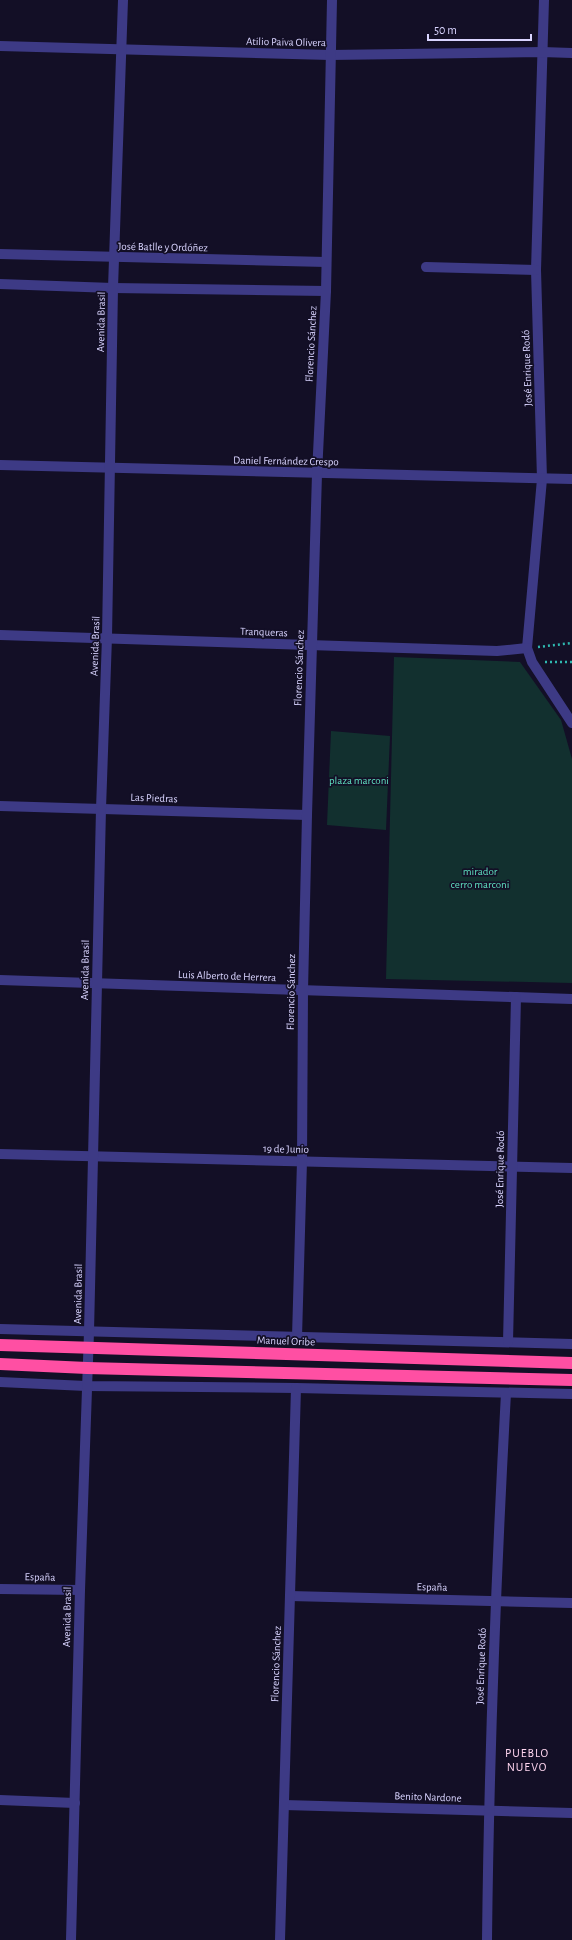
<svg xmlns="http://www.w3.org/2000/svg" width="572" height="1940" font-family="'Alegreya Sans',sans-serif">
<rect width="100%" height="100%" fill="#130f26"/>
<g fill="#12302f">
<path d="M394,657L520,662L561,720L572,759V983L386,979Z"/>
<path d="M331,731L390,736L386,830L327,825Z"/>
</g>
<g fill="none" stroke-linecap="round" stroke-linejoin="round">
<g stroke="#2fb8b0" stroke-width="2.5" stroke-dasharray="2 3" stroke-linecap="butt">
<path d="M538,647L572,643"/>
<path d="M545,662H572"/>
</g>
<g stroke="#3d3a85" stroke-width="10">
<path d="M544,0L536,270L542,479L527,648L532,662L572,723"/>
<path d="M0,46L330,55L542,52L572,53"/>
<path d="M0,254L326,262"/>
<path d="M426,267L536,270"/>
<path d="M0,284L113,288L326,291"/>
<path d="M0,465L572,479"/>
<path d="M0,635L497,651L527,648"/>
<path d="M0,806L307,815"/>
<path d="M0,980L572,999"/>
<path d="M0,1154L572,1168"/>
<path d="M0,1329L572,1344"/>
<path d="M297,1337L302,1161L303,991L307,815L317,474L326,291L332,0"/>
<path d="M508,1342L516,997"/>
<path d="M0,1382L86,1386L296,1388L572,1394"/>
<path d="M0,1589L80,1590"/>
<path d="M290,1596L572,1603"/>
<path d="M0,1800L75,1803"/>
<path d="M284,1805L572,1813"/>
<path d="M71,1940L80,1590L89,1332L101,809L107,637L113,288L123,0"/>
<path d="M280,1940L296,1388"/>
<path d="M487,1940C489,1757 496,1575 506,1393"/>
</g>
<g stroke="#ff4fa3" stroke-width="12">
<path d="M0,1345L572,1363"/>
<path d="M0,1364L87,1368L572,1380"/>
</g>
</g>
<g text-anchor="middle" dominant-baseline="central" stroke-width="3.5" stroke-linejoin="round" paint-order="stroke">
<g font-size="11" fill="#d9d4ff" stroke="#130f26">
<text transform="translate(286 42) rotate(1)">Atilio Paiva Olivera</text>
<text transform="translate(163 247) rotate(1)">José Batlle y Ordóñez</text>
<text transform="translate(101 322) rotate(-89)">Avenida Brasil</text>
<text transform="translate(311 344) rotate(-87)">Florencio Sánchez</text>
<text transform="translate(527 368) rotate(-92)">José Enrique Rodó</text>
<text transform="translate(286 461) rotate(1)">Daniel Fernández Crespo</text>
<text transform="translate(264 632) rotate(2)">Tranqueras</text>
<text transform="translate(95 646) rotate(-88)">Avenida Brasil</text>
<text transform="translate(299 668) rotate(-88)">Florencio Sánchez</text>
<text transform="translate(154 798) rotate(2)">Las Piedras</text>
<text transform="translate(85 970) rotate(-89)">Avenida Brasil</text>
<text transform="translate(227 976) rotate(2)">Luis Alberto de Herrera</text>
<text transform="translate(291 992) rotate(-89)">Florencio Sánchez</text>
<text transform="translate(286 1149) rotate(1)">19 de Junio</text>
<text transform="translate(500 1169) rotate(-89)">José Enrique Rodó</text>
<text transform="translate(78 1294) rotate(-89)">Avenida Brasil</text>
<text transform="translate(286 1341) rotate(2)">Manuel Oribe</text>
<text transform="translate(40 1577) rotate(1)">España</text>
<text transform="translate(432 1587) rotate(1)">España</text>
<text transform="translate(67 1617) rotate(-89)">Avenida Brasil</text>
<text transform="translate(276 1664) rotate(-88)">Florencio Sánchez</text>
<text transform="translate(481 1666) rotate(-88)">José Enrique Rodó</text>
<text transform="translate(428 1797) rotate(2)">Benito Nardone</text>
</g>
<g font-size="11" fill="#5fe0c0" stroke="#130f26">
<text x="359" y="780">plaza marconi</text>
<text x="480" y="871">mirador<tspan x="480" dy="13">cerro marconi</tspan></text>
</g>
<g font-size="12" letter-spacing="1" fill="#ffd6f0" stroke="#130f26">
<text x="527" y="1753">PUEBLO<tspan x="527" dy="14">NUEVO</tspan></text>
</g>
</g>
<path d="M428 34v6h103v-6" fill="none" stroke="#d9d4ff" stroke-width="2"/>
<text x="434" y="34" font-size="12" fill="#d9d4ff" stroke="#130f26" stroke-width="3" paint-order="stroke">50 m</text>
</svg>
